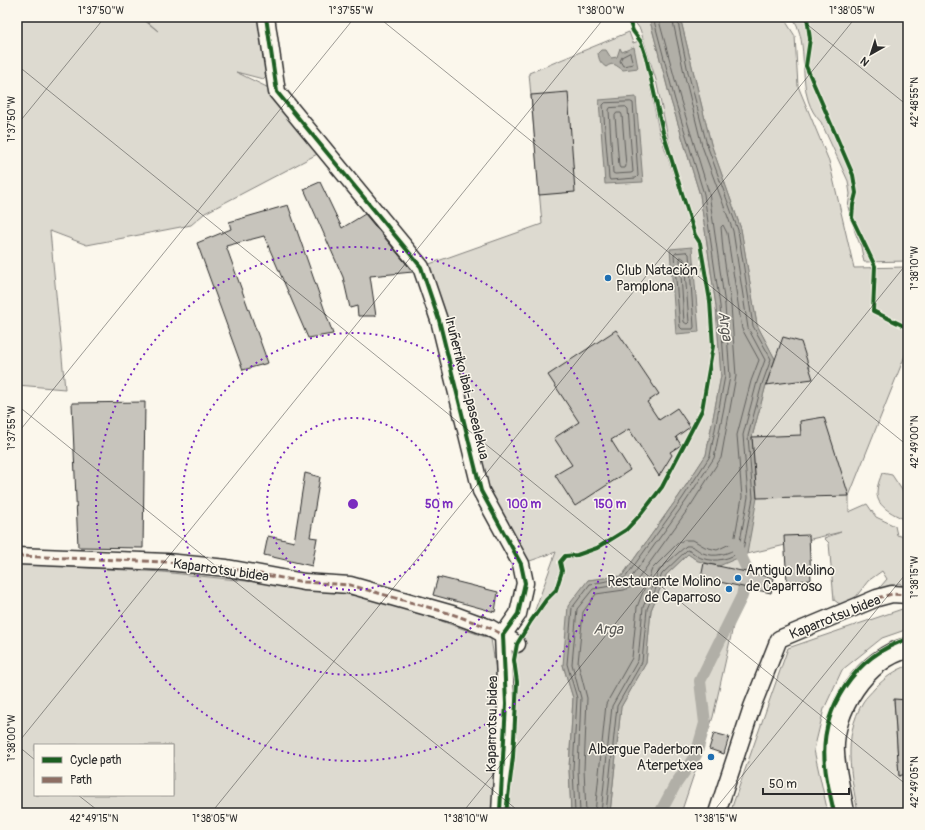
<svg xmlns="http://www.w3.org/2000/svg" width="925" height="830" font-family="Pangolin,sans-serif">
<rect width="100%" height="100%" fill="#fbf7ec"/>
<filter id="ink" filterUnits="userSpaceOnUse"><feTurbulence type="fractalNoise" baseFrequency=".025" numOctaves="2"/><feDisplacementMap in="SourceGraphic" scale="8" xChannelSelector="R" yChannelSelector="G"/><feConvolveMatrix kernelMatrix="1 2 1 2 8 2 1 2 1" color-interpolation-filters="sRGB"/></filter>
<g filter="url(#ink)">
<g fill="#dddad0" stroke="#84827e" fill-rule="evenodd">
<path d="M17,17H140L158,31L142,17H264L270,67L266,76L263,79L236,72L277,92L325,150L205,213L191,225L87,245L50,231L65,389L17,385Z"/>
<path d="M631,17H649L671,101L700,195L716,306L721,376L706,455L679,496L622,576L588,580L563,665L573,698L569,768L571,813H17V564L162,572L311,588L386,601L491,639L499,688L508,652L531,621L556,552L521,564L481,491L421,267L542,224L529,73L629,32L633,43L639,41L645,60L659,131L680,194L656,80L640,29ZM35,745H173V795H35Z"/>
<path d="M680,17H783L795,36L798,86L829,161L854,268L908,267V348L849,496V512L867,504L876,517L895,526L897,535L908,538V589L905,590L900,583L876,592L887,579L882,571L868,581L852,602L841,605L834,600L829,543L824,538L841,532L747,554L731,636L713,717L681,813H610L621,707L646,663L651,610L666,575L688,554L698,561L757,498L752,437L766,385L775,359L757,325L741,229L711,144Z"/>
<path d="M792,17H908V261L864,262L861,247L855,232L848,207L850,194L848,181L821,122C796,97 809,58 798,28C797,24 794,20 792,17Z"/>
<path d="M882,473L892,475L908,499V521C896,515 876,508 877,492C877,485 880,479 882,473Z"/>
<path d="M908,607V629L882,638L842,670L824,709L814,750L828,813H731L733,804L788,648Z"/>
<path d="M908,666V700H894L899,775L908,773V813H858C851,775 842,738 863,702C866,697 871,693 875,688C884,679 896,669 908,666Z"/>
</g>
<g fill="#b1afa7" stroke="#7b7a75">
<path d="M649,17H680L711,144L741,229L757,325L775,359L766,385L752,437L757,498L747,554L719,566L698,561L688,554L666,575L651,610L646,663L621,707L610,813H571L569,769L573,698L563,665L568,606L588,580L622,576L679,496L706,455L721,376L716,306L700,195L671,101Z"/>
<path d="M634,47L638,68L623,70C616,66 614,61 606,67C600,63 599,60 598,53L601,50H606L611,58L617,57L620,48L622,52Z"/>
<path d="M636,97L643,182L605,184L599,100Z"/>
<path d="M692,247L699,332L676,334L670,249Z"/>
</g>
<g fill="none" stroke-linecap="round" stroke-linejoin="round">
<g stroke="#61605d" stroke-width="1">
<path d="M630,53L633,64L623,66L620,61L622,57Z"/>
<path d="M631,102L633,103L638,176L636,178L610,180L609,178L603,105L605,103Z"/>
<path d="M626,107L628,109L633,172L631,173L615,174L613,173L609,110L610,108Z"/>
<path d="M617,113H621L622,115L626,166L625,168H620L619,166L615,116Z"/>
<path d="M687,252L689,254L694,327L693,329H682L680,327L674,255L676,253Z"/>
<path d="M681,257L684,259L689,322L687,324L684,322L680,259Z"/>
<path d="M575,813L573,769L577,698L567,664L572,608L590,584L625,578L682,499L710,456L725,376L720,306L704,194L675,100L653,17"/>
<path d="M580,813L578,769L581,698L572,664L577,609L593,589L623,584L628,582L686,501L714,458L730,377L725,305L709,193L680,98L658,17"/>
<path d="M586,813L584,769L587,698L578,663L583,612L596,594L624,590L633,586L691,505L721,458L736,376L731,305L723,250L721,227L723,225L727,233L742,329L759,360L751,381L737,435L742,497L734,542L717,550L705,547L693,540H684L678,543L652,569L637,607L632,658L606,704L595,813"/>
<path d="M601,813L612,706L638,660L643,607L659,570L686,546C694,545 696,550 703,553C715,558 728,554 739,547L748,497L743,435L757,382L765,360L748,328L733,231L702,146L684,73L672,17"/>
<path d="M606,813L617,706L642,662L647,609L662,574L687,550C693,551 695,556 701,558C716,563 730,559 743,550L753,498L748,436L762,384L771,359L753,326L738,230L707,145L688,72L677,17"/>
</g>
<path stroke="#b1afa7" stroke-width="12" d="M660,813L675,785L696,755L705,723L700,681L742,596L747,569L735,543"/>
</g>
<g fill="#c7c4bc" stroke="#2b2b2b">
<path d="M568,92L575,192L539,195L531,95Z"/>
<path d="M320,182L342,228L365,214L413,272L370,276L376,316H358L357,306L350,308L343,277L304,189Z"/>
<path d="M288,205L333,334L308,338L264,236L226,246L268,363L243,370L197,243L231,229L229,222Z"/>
<path d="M616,330L659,394L647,402L659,420L677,408L690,427L676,437L681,445L670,452L672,455L659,476L629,429L611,440L630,470L575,506L555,475L572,465L554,438L579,422L548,375Z"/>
<path d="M783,337L801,342L813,379L766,385Z"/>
<path d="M145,402L143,548L78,547L72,403Z"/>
<path d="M824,417L849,496L757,498L752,437L801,435L800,421Z"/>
<path d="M305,473L320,477L310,537L317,538L312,566L264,555L268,536L294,542Z"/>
<path d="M809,535L811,580L787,582L784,536Z"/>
<path d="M704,563L774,578L771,593L701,578Z"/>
<path d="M438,577L498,592L495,612L433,595Z"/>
<path d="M894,699L908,700V773L899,776Z"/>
<path d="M714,733L729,737L724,754L709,749Z"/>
</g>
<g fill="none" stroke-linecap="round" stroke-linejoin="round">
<g stroke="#2b2b2b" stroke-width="19">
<g id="minor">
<path d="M266,17L277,92L421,267L439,320L481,491L521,564L525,583L518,614L503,635"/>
<path d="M17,556L167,562L227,568L304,582L350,585L452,614L490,628L517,644"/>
<path d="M500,813L506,704L503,635"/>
<path d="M717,813L752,707L779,639L877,598L892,594L908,595"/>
</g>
</g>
<g stroke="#2b2b2b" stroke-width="23">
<path id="major" d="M844,813C841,793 835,773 834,753C831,711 866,657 908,648"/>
</g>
<use href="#minor" stroke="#fbf7ec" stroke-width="16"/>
<use href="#major" stroke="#fbf7ec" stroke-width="20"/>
<g stroke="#8d6e63" stroke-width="3" stroke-dasharray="6 3" stroke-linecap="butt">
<path d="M17,556L167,562L227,568L304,582L350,585L452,614L490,628L503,635"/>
<path d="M877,598L892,594L908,595"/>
</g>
<g stroke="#fbf7ec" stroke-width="6">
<g id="cycleway">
<path d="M266,17L277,92L421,267L439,320L481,491L521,564L525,583L518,614L503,635"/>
<path d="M807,17L810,39L806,66L853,175L856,193L853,205L852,218L875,266L873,311L908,328"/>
<path d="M500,811L506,704L503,635"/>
<path d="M506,813L513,757L517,682L514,660L517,644L531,621L546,600L556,590L562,571L560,562L565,556L577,555L597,548L626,530L641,514L662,487L702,410L713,346L710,301L700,243L695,235L663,132L646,57L641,42L633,31L628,17"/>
<path d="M834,813C831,797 826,781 825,765C819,710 855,655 908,639"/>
</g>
</g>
<use href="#cycleway" stroke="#1b5e20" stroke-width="4"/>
</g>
</g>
<path fill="none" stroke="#2b2b2b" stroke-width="1" stroke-opacity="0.45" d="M378,17L908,446M798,17L908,106M17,65L908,786M17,125L105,17M17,405L521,813M17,434L355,17M17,744L605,17M17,745L35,760M78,795L101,813M211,813L856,17M462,813L908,262M712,813L908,571"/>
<g fill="none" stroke="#7b2cbf" stroke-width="2" stroke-dasharray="2 4">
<circle cx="353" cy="504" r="86"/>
<circle cx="353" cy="504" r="171"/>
<circle cx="353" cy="504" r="257"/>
</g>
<g fill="#1f6fb2" stroke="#fbf7ec" stroke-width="1.5">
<circle cx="608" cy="278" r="4"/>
<circle cx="738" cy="578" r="4"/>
<circle cx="729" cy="589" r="4"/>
<circle cx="711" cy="757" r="4"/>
</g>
<g text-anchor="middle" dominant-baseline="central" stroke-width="3" stroke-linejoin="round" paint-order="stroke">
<g font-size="14" fill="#2b2b2b" stroke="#fbf7ec" text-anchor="start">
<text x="616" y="270">Club Natación<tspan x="616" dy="16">Pamplona</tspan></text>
<text x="746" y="570">Antiguo Molino<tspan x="746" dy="16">de Caparroso</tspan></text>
<text x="721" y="581" text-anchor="end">Restaurante Molino<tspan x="721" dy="16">de Caparroso</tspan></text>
<text x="703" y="749" text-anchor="end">Albergue Paderborn<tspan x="703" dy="16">Aterpetxea</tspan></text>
</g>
<g font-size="14" fill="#2b2b2b" stroke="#fbf7ec">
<text transform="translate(467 388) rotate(76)">Iruñerriko ibai-pasealekua</text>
<text transform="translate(221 570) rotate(8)">Kaparrotsu bidea</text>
<text transform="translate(835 617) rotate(-22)">Kaparrotsu bidea</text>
<text transform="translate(492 724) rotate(-89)">Kaparrotsu bidea</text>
</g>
<g font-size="15" font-style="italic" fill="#5a5956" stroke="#fbf7ec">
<text transform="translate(725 326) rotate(82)">Arga</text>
<text x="608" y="629">Arga</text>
</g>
</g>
<circle cx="353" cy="504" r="6" fill="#7b2cbf" stroke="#fbf7ec" stroke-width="2"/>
<g font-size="12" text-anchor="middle" font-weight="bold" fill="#7b2cbf" stroke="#fbf7ec" stroke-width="3" stroke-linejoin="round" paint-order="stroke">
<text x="439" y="508">50 m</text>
<text x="524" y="508">100 m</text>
<text x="610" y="508">150 m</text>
</g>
<rect width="925" height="830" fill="none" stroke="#fbf7ec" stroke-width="44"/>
<rect x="34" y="744" width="140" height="52" fill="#fbf7ec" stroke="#a8a59f"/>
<rect x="42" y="757" width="20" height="6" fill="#1b5e20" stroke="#a8a59f"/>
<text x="70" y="764" font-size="12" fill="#2b2b2b">Cycle path</text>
<rect x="42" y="777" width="20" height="6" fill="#8d6e63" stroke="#a8a59f"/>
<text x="70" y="784" font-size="12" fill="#2b2b2b">Path</text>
<g transform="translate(871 54) rotate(219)" stroke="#fbf7ec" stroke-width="3" paint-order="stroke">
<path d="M0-3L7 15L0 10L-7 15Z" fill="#2b2b2b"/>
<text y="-6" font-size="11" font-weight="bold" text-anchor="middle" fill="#2b2b2b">N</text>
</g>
<path d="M763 788v6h86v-6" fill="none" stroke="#2b2b2b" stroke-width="2"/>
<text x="769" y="788" font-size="12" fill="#2b2b2b" stroke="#fbf7ec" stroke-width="3" paint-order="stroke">50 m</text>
<rect x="22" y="22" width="881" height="786" fill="none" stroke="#2b2b2b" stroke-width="1.5"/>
<g font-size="10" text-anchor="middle" fill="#2b2b2b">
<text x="101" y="14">1°37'50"W</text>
<text x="351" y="14">1°37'55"W</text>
<text x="601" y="14">1°38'00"W</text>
<text x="852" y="14">1°38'05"W</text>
<text transform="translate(914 102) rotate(-90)" y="4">42°48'55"N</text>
<text transform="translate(11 119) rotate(-90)" y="4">1°37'50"W</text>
<text transform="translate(914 268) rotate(-90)" y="4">1°38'10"W</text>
<text transform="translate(11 428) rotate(-90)" y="4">1°37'55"W</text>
<text transform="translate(914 442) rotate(-90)" y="4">42°49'00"N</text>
<text transform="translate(914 577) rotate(-90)" y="4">1°38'15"W</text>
<text transform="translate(11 738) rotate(-90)" y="4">1°38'00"W</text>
<text transform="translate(914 782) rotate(-90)" y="4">42°49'05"N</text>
<text x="94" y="822">42°49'15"N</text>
<text x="215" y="822">1°38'05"W</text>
<text x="466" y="822">1°38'10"W</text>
<text x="716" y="822">1°38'15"W</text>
</g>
</svg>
